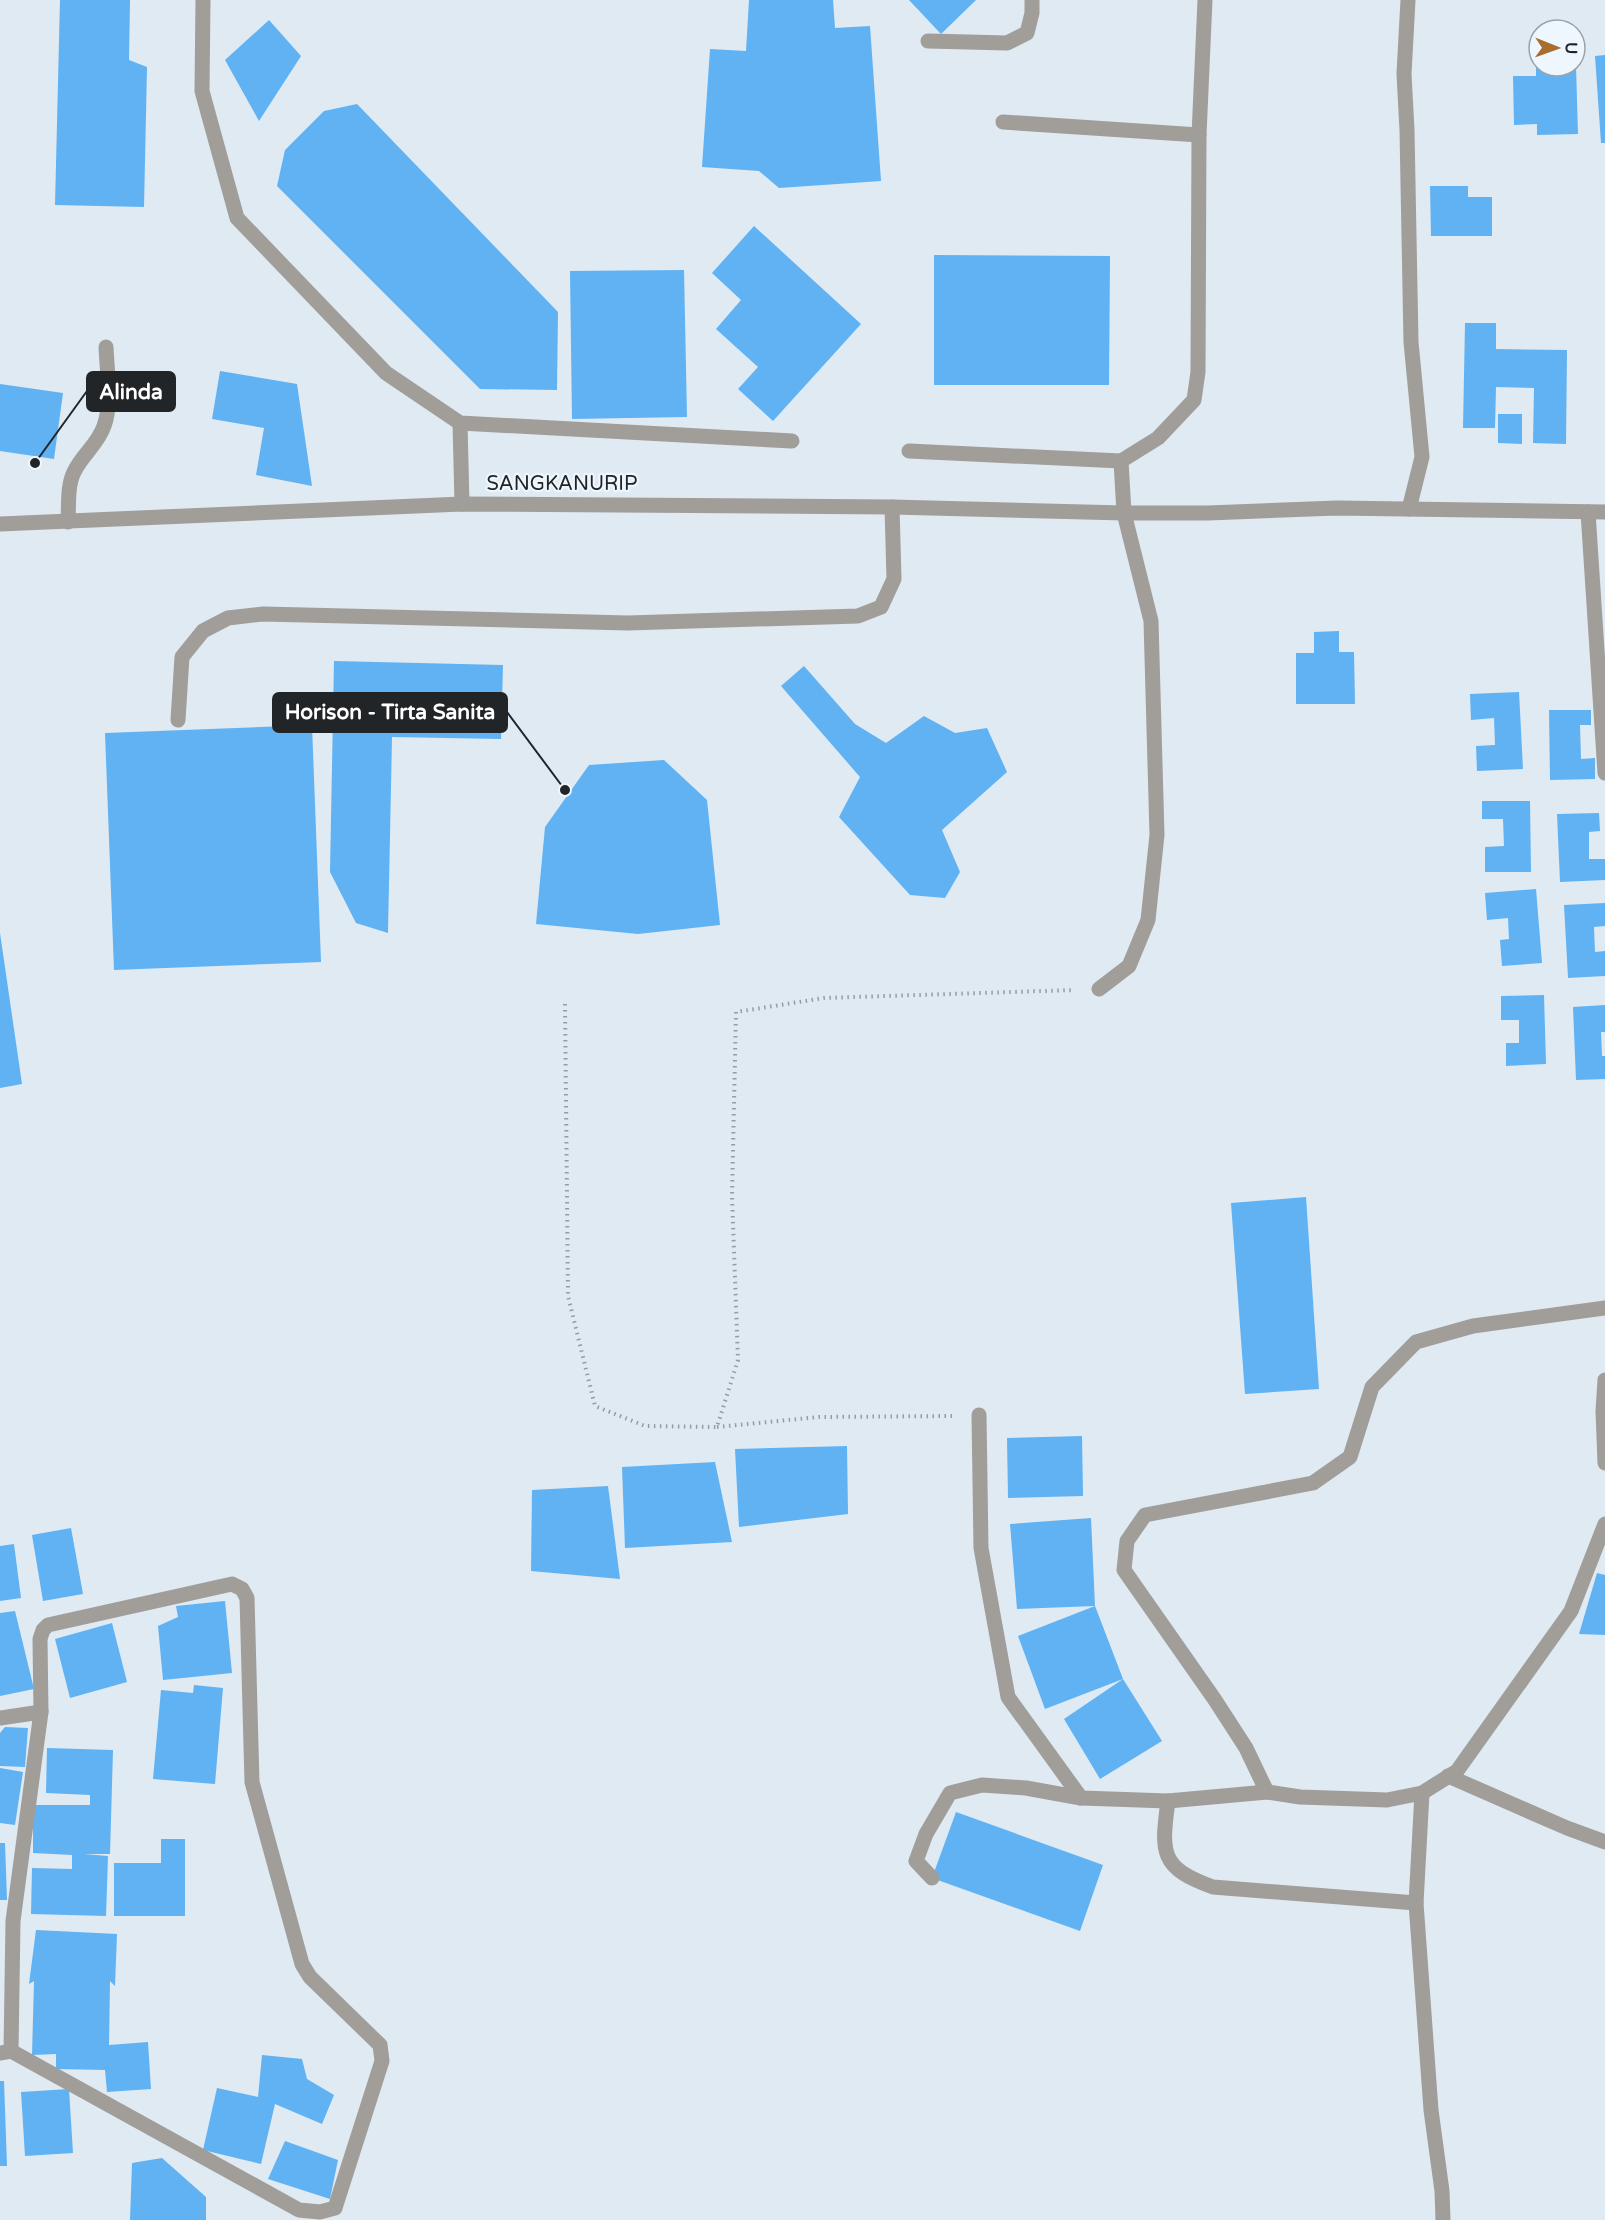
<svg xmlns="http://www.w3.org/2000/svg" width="1605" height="2220" font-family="'Varela Round',sans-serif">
<rect width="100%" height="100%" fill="#dfeaf3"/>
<g fill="#60b2f3">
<path d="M60,0H130L129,60L147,67L144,207L55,205Z"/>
<path d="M749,0H833L835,28L870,26L881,181L779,188L759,171L702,167L710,49L746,51Z"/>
<path d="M909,0H976L941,34Z"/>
<path d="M269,20L301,56L259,121L225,60Z"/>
<path d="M1605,55V143H1601L1595,56Z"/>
<path d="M1536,64L1576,66L1578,134L1537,135V124L1514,125L1513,76H1536Z"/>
<path d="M357,104L558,312L557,390L480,389L277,186L285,150L324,111Z"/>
<path d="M1430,186H1468V197H1492V236H1431Z"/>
<path d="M754,226L861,324L773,421L738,389L758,367L716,329L741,300L712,273Z"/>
<path d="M934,255L1110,256L1109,385H934Z"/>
<path d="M684,270L687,417L572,419L570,271Z"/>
<path d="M1465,323H1496V349L1567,350L1566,444L1533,443L1534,388L1496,387L1495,428H1463Z"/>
<path d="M220,371L297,384L312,486L256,475L264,428L212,419Z"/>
<path d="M0,384L63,393L54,459L0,451Z"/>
<path d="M1498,414H1522V444L1498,443Z"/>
<path d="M1339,631V652H1354L1355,704H1296V653H1314V632Z"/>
<path d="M334,661L503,665L501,739L392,737L388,933L356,923L330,872Z"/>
<path d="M804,666L855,724L886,743L924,716L955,733L987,728L1007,772L942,830L960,872L945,898L910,895L839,817L860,777L781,686Z"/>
<path d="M1519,692L1523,769L1477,771L1476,746L1495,745L1494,718L1471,720L1470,694Z"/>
<path d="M1549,710H1591V725H1580L1581,759L1595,758V779L1550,780Z"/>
<path d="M312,725L321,962L114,970L105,733Z"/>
<path d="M664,760L707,800L720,925L638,934L536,924L545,827L589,765Z"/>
<path d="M1482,801H1530L1531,872H1485V847L1504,846L1503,819H1482Z"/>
<path d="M1599,813L1600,831L1589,832V859H1605V880L1560,882L1557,814Z"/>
<path d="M1536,889L1542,963L1502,966L1500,940L1509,939L1508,918L1487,920L1485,893Z"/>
<path d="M1605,903V926L1594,927L1595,952L1605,951V976L1568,978L1564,905Z"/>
<path d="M0,933L22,1084L0,1088Z"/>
<path d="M1544,995L1546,1064L1506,1066V1043H1519V1020H1501V996Z"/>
<path d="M1605,1005V1032H1601L1602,1056H1605V1079L1576,1080L1573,1007Z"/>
<path d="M1306,1197L1319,1389L1245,1394L1231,1203Z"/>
<path d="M1082,1436L1083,1496L1008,1498L1007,1438Z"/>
<path d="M847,1446L848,1514L739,1527L735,1449Z"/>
<path d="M715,1462L732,1542L625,1548L622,1467Z"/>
<path d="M608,1486L620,1579L531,1571L532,1490Z"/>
<path d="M1091,1518L1095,1606L1017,1609L1010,1524Z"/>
<path d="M71,1528L83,1594L43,1601L32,1535Z"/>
<path d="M14,1544L21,1598L0,1601V1546Z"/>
<path d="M1597,1573L1605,1575V1635L1579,1634Z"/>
<path d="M225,1601L232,1673L163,1680L158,1626L178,1617L176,1606Z"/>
<path d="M1095,1606L1123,1679L1162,1741L1100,1779L1064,1719L1123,1679L1045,1709L1018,1636Z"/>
<path d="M15,1611L34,1689L0,1696V1613Z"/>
<path d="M112,1623L127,1682L70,1698L55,1639Z"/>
<path d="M194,1685L223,1688L215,1784L153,1779L161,1690L193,1693Z"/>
<path d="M5,1727L28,1728L25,1767L0,1766V1733Z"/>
<path d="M47,1748L113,1750L110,1854H84L108,1856L106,1916L31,1914L32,1868L72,1869V1855L33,1853V1805H90V1795L46,1793Z"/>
<path d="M0,1768L23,1772L15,1825L0,1823Z"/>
<path d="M956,1812L1103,1865L1080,1931L932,1878Z"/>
<path d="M161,1839H185V1916H114V1863H161Z"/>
<path d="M0,1843H5L7,1900H0Z"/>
<path d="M36,1930L117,1934L115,1986L110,1981L109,2045L148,2042L151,2089L107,2092L105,2070L56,2069V2054L32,2055L34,1981L29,1984Z"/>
<path d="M262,2055L302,2059L307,2079L334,2095L322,2124L275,2104L261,2164L203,2150L217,2088L258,2097Z"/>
<path d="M0,2081H4L7,2166H0Z"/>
<path d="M69,2089L73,2153L25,2156L21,2092Z"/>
<path d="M285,2141L338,2160L330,2199L268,2179Z"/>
<path d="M162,2158L206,2197V2220H130L132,2163Z"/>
</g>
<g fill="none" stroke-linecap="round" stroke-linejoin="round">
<g stroke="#959da3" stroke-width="4" stroke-dasharray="1.5 4.5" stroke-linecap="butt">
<path d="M565,1004L568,1296L595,1406L645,1426L717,1427L738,1360L732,1196L736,1012L824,998L1075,990"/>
<path d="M717,1427L819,1417L953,1416"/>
</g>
<g stroke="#a19d99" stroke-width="15">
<path d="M203,0L202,91L237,218L386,373L460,423L792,441"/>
<path d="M1408,0L1404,74L1407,130L1411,342L1422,457L1409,509"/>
<path d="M928,41L1007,43L1027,33L1032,13V0"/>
<path d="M1003,122L1199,135"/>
<path d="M460,423L462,504"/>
<path d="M909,451L1121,461"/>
<path d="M68,522C69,506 67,486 74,472C82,455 98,444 104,426C112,405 107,370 106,347"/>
<path d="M178,720L182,657L203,631L228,618L263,614L628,623L858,616L881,607L894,579L892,507"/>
<path d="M1099,989L1129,966L1148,920L1157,835L1151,621L1124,513L1121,461L1158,438L1194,400L1198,372L1199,135L1205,0"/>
</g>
<g stroke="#a19d99" stroke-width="15">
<path d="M1588,512L1605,773"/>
<path d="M0,524L462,504L892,507L1124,513H1208L1337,508L1605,512"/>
<path d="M1605,1380L1603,1411L1605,1463"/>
<path d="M979,1415L981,1548L1008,1697L1081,1798"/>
<path d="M0,1718L41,1712L40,1639L43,1630L48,1625L232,1584L242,1589L247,1598L252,1782L302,1964L310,1977L380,2045L382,2061L335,2208L320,2212L299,2210L11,2051"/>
<path d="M1448,1776L1567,1828L1605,1842"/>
<path d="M1267,1792L1246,1748L1215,1700L1124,1570L1127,1541L1145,1515L1313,1483L1350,1457L1372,1387L1416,1342L1473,1326L1605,1308"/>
<path d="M1422,1793L1416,1903L1431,2110L1442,2191L1443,2220"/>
<path d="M1168,1801C1161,1853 1160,1868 1213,1887L1416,1903"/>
<path d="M932,1878L916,1861L926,1834L950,1793L982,1785L1026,1788L1081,1798L1168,1801L1267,1792L1300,1797L1387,1800L1422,1793L1457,1771L1571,1611L1605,1524"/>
<path d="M0,2053L11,2051L13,1921L41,1712"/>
</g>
</g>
<g text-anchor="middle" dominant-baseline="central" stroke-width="4.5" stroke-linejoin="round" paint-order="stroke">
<g font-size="20" fill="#212528" stroke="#eef7fe">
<text x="562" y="484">SANGKANURIP</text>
</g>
</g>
<path fill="none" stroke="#212528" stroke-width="2" d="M35 463L87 391M565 790L507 712"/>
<g fill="#212528" stroke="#eef7fe" stroke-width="2">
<circle cx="35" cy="463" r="6"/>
<circle cx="565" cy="790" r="6"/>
</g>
<g fill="#212528" stroke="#212528" stroke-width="2">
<rect x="87" y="372" width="88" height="39" rx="6"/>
<rect x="273" y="693" width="234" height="39" rx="6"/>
</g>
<g font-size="21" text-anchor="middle" font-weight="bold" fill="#fff">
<text x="131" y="399">Alinda</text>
<text x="390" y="719">Horison - Tirta Sanita</text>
</g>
<g transform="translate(1557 48) rotate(91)"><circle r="28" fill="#eef7fe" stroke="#9ca3a8" stroke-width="1.5"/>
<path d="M0-4.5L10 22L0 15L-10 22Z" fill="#a96e2f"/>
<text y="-9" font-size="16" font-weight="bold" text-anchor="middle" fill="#212528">U</text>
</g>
</svg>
